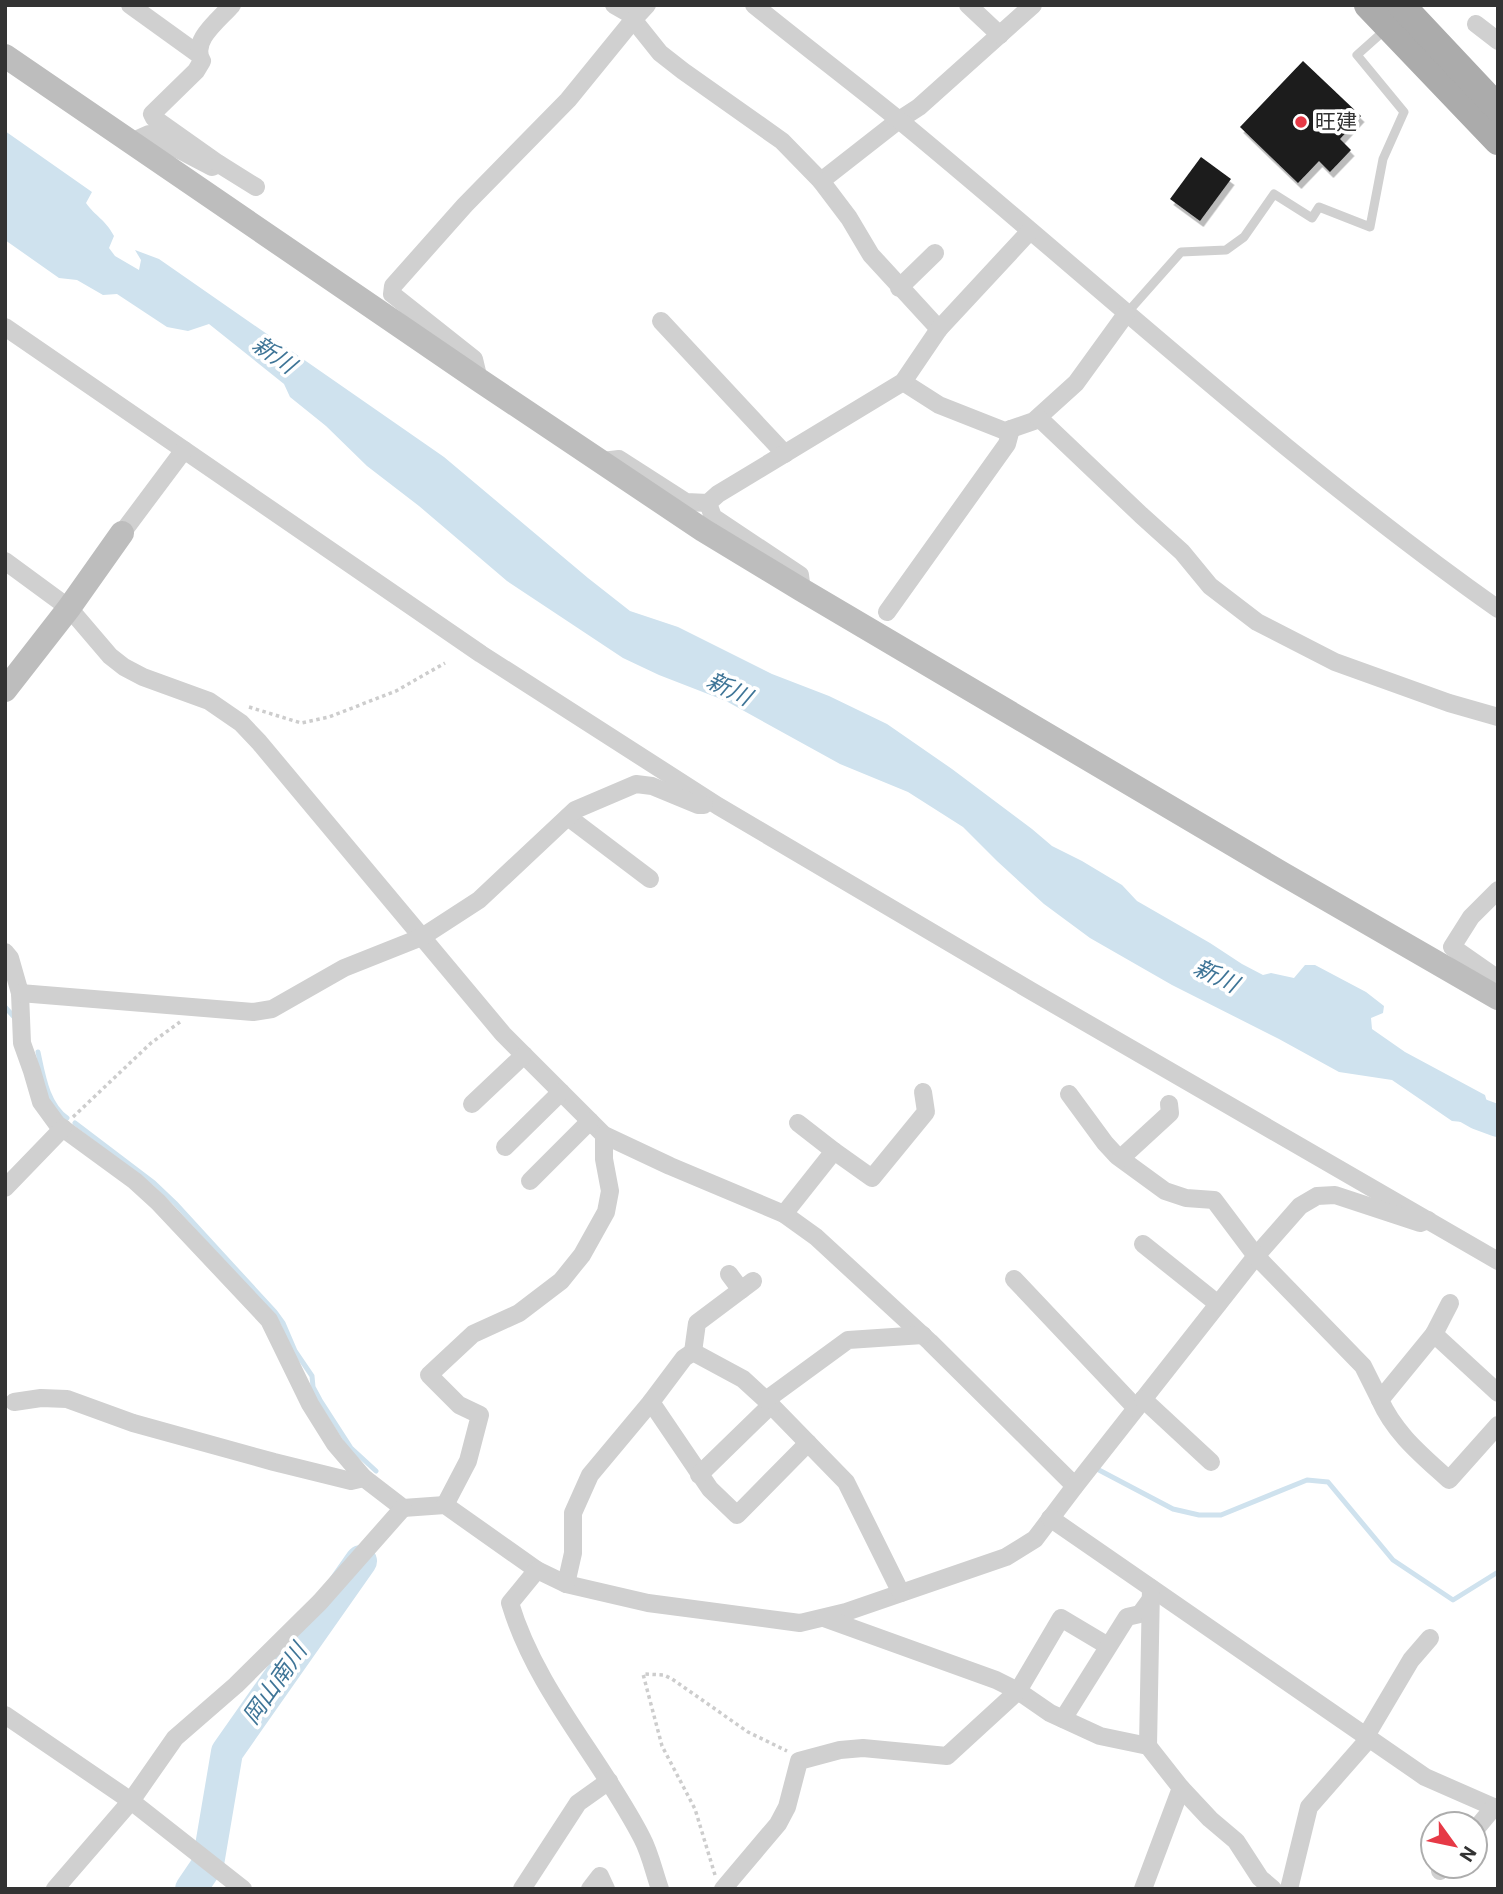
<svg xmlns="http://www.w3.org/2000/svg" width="1503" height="1894" font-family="Roboto,'Noto Sans JP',sans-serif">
<defs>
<filter id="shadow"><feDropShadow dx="3.5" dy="6" stdDeviation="0" flood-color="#0004"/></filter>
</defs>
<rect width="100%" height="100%" fill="#fff"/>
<path fill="#cfe2ee" d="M5,131L92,192L86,203C96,217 105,219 114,236L109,248L115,256L139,270L141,260L135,250L159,259L444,457L588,578L630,611L678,627L772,674L829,696L887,724L952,769L1032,829L1052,846L1082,861L1122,885L1137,901L1210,943L1242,964L1263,975L1271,973L1294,978L1305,965H1315L1366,992L1384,1006L1383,1013L1371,1018L1372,1029L1405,1052L1485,1095L1487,1102L1473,1123L1452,1121L1392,1080L1339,1072L1279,1039L1172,985L1090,938L1044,904L997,861L963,827L908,792L840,764L726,701L659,675L623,658L507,581L419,506L367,466L326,426L290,397L284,384L209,324L188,331L167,327L117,294L103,295L77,280L59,278L5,240Z"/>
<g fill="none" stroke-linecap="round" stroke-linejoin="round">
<g stroke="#cfe2ee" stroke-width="5">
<path d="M5,1007L15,1018"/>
<path d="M38,1052C43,1075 47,1104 67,1118"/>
<path d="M75,1123L154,1183L175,1203L275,1312L283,1323L295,1351L312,1376L313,1387L320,1400L351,1448L376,1471"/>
<path d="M1097,1469L1173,1509L1199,1515H1221L1307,1480L1328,1482L1393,1560L1453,1600L1498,1572"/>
</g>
<g stroke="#cfe2ee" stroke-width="32">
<path d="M1442,1093L1479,1114L1498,1121"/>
<path d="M191,1889L208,1864L227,1752L361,1561"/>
</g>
</g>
<g fill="#1a1a1a" filter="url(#shadow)">
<path d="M1303,61L1361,116L1340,139L1351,150L1330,172L1319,161L1298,183L1240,127Z"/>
<path d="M1201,157L1231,179L1200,221L1170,199Z"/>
</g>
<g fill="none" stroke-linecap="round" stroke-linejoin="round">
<g stroke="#cdcdcd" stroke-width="3.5" stroke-dasharray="3.5 3.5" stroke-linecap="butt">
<path d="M249,707L301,723L329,717L396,691L445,663"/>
<path d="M73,1117L151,1043L180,1022"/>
<path d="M715,1875L695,1809L662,1746L643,1674L664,1675L672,1679L748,1732L787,1751"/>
</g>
<path stroke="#d0d0d0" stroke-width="9" d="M1126,314L1181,252L1226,250L1244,237L1274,194L1312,218L1319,207L1370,227L1383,159L1404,112L1357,55L1385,30"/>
<g stroke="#d0d0d0" stroke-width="18">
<path d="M130,5L198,54"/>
<path d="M614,5L628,13L660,53L683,71L782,141L821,181L899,120L919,107L1033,5"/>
<path d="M754,5C802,44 851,81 899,120C1098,284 1287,460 1498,609"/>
<path d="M968,5L1000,35"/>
<path d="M1476,24L1498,41"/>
<path d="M131,142L149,134L212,167L219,164L154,118L152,114L196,71L202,61C190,41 219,20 232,5"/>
<path d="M219,164L256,187"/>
<path d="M821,181L849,218L871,255L939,329"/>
<path d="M899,288L935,253"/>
<path d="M661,321L785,454"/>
<path d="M5,327L481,654L718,806L1033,992L1498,1261"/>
<path d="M479,380L474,359L392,294L393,286L465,205L568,100L634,19L647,5"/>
<path d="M903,382L939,405L1005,431L1034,421L1076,383L1126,314"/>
<path d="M1039,418L1141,515L1182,552L1210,586L1257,622L1335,662L1449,703L1498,717"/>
<path d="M602,461L619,459L686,502L708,503"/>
<path d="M122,533L184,450"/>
<path d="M5,561L69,608L110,656L124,667L143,677L209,701L241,723L259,742L503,1034L604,1135L670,1166L784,1214L816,1237L930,1342L1075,1486"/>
<path d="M801,583L800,575L713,517L708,503L718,494L903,382L939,329L1030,231"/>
<path d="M887,612L1007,444L1011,429"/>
<path d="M568,817L650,879"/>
<path d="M1498,890L1471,917L1452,947L1498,979"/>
<path d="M5,952L10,958L20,993L22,1043L32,1071L41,1102L57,1124L135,1181L158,1202L269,1320L310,1404L335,1444L364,1478L403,1508L445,1505L537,1570L566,1584L648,1603L800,1623L846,1612L1006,1557L1035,1539L1075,1486L1256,1256L1300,1206L1317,1196L1335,1195L1420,1223L1428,1220"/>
<path d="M20,993L253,1012L272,1009L344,968L422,937L479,900L575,810L636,784L652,786L698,805H704"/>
<path d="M1069,1094L1105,1143L1117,1156L1165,1191L1186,1198L1214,1200L1256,1256L1363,1366L1380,1400"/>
<path d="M472,1104L524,1055"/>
<path d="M798,1123L834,1151"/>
<path d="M505,1147L561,1092"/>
<path d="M1121,1158L1170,1113L1169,1104"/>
<path d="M530,1181L590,1121"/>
<path d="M5,1188L63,1128"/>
<path d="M784,1214L834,1151L872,1178L926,1112L923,1092"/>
<path d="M1143,1244L1218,1304"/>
<path d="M729,1274L741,1290"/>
<path d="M1014,1279L1136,1408"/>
<path d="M1434,1334L1450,1303"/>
<path d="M693,1352L697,1323L753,1281"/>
<path d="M1498,1393L1434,1334L1380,1400C1395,1434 1423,1456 1449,1480L1498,1425"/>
<path d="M1143,1399L1211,1462"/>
<path d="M766,1400L846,1482L901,1593"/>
<path d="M14,1402L41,1398L67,1399L133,1423L274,1462L351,1481L364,1478"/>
<path d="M651,1402L710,1489L737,1515L808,1443"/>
<path d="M699,1475L771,1405"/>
<path d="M445,1505L468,1461L480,1415L459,1405L429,1375L473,1334L519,1313L561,1281L582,1255L606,1212L610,1191L604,1159V1135"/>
<path d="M1050,1518L1425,1777L1498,1809"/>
<path d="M537,1570L510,1603C536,1690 601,1758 642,1838C650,1853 654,1872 660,1889"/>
<path d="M566,1584L573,1553V1513L590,1475L651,1402L684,1358L693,1352L743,1379L766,1400L848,1340L923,1335"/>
<path d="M1108,1646L1061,1618L1018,1691L1050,1713L1100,1736L1148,1746L1181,1788L1143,1889"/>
<path d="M5,1715L131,1801L243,1889"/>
<path d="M1063,1719L1127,1617L1140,1614L1151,1599"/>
<path d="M1148,1746L1151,1588"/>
<path d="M1181,1788L1210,1819L1236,1841L1260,1878L1273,1889"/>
<path d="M1475,1830L1494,1807"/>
<path d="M1440,1871L1444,1866"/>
<path d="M55,1889L131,1801L175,1738L236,1685L320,1602L403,1508"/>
<path d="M522,1889L578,1803L609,1781"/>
<path d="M590,1889L600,1876L606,1889"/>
<path d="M723,1889L778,1824L787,1807L799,1761L840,1750L863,1748L947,1756L1018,1691L996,1680L824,1618"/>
<path d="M1289,1889L1309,1807L1366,1742V1736L1411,1660L1430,1638"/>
</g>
<g stroke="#bdbdbd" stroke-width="24">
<path d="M5,56L479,380L703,530L802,590L1283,874L1498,998"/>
<path d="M5,690L69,608L122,533"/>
</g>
<g stroke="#ababab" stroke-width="28">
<path d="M1368,5L1498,141"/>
<path d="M1401,5L1498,108"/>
</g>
</g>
<circle fill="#e63946" stroke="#fff" stroke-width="2.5" cx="1301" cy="122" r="7"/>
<g text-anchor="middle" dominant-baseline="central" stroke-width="7" stroke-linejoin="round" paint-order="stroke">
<g font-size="21" fill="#333" stroke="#fff" text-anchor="start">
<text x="1315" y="122">旺建</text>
</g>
<g font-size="23" font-style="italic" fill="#3f7597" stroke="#fff">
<text transform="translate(274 355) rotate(35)">新川</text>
<text transform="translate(729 689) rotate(26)">新川</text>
<text transform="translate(1216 976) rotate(26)">新川</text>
<text transform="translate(275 1684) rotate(-55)">岡山南川</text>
</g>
</g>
<rect width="1503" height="1894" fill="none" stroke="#333333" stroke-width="14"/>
<g transform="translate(1454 1845) rotate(123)"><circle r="33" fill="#ffffff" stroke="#adadad" stroke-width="2"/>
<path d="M0-5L12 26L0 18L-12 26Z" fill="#e63946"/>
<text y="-10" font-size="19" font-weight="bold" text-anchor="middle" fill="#333333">N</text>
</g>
</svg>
